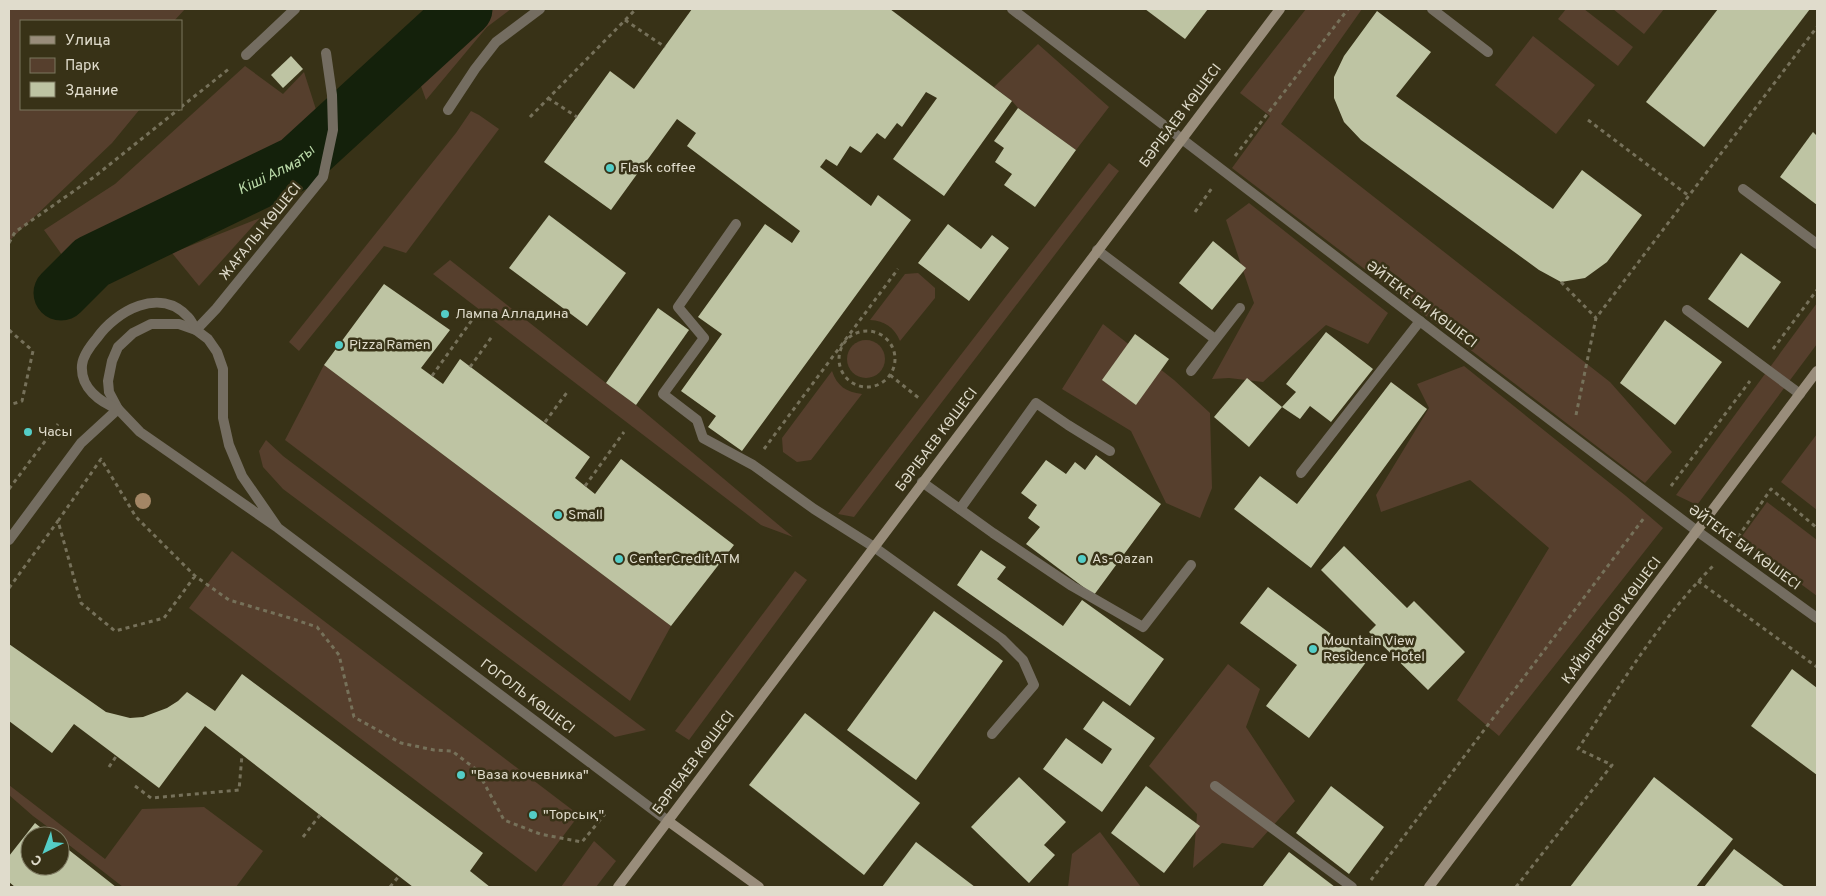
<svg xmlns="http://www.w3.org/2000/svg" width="1826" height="896" font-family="Overpass,sans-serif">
<rect width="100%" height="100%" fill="#383217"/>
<g fill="#563f2d">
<path d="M9,9H185L174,21H21V109H140L112,143L9,241Z"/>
<path d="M433,9H511L487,27L426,100L404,39Z"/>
<path d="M1306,9H1362L1281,124L1610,382L1672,452L1645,483L1232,168L1270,116L1240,93Z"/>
<path d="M1566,9H1584L1633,47L1618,66L1558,19Z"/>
<path d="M1613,9H1664L1644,34Z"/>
<path d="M1533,36L1595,85L1556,134L1495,85Z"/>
<path d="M1038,44L1109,107L1076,150L1018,108L1012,101L994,87Z"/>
<path d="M245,66L283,94L304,72L320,122L302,151L248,174L143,226L65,259L44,230L115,184Z"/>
<path d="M471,111L479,115L499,129L406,253L384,246L299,351L289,342L456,133Z"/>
<path d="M1109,163L1119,171L854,517L838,514Z"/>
<path d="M1249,203L1388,313L1368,344L1326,325L1263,382L1229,378L1212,379L1254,303L1226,220Z"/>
<path d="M260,218L199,286L172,253Z"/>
<path d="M450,260L606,383L636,405L793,537L761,525L433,274Z"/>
<path d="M918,273L935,288V298L900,341C894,327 885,321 870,320L905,274Z"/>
<path d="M1817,303V344L1697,505L1676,495Z"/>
<path d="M1103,324L1174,380L1210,413L1212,488L1200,518L1166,503L1131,431L1062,389Z"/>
<circle cx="866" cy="359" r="19"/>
<path d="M324,365L671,626L630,701L285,440Z"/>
<path d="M1464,366L1626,496L1663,528L1499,736L1457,700L1549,548L1470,480L1381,512L1376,495L1429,408L1417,384Z"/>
<path d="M832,371C837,386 846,392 862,394L811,460L797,462L783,452L782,438Z"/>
<path d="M1817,434V510L1781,482Z"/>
<path d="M266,440L283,456L646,730L615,737L283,489L263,467L259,451Z"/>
<path d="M1767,502L1817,540V596L1740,539Z"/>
<path d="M232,551L579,815L536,872L189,608Z"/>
<path d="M795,571L807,580L689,740L675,731Z"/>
<path d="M1228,664L1260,689L1246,727L1295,801L1253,848L1222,843L1193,868L1197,814L1149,766Z"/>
<path d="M9,785L105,859L142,809L204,807L263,851L236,887H123L60,838V836L33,816L9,795Z"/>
<path d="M1100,832L1141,887H1068L1072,854Z"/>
<path d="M594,841L616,861L596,887H561Z"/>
</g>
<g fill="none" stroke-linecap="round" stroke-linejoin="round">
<path stroke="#14210b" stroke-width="55" id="s1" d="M61,293L92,262L297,163L465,9"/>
</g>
<g fill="#bec4a3">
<path d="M692,9H890L1012,101L944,196L893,159L937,98L926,92L902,127L897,123L885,139L877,133L861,153L850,146L837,166L826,159L820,167L871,206L878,195L911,220L742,451L708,427L716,416L681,391L722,334L698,317L765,224L792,243L800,231L687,146L696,133L677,119L611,210L544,162L610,71L634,89Z"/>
<path d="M1145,9H1208L1185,39Z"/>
<path d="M1718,9H1810L1704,147L1646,102Z"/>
<path d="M1377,11L1431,52L1396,96L1553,209L1582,170L1642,215L1607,262L1585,278L1561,282L1539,270L1361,140L1344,122L1334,98V77L1344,56Z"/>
<path d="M291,56L303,69L283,88L271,75Z"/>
<path d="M1018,108L1076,150L1035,207L1004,185L1012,174L995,162L1004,148L994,141Z"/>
<path d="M1813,132L1817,136V205L1780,177Z"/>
<path d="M549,215L626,273L587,326L509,268Z"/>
<path d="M948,224L981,249L992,235L1009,248L969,301L918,263Z"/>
<path d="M1213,241L1246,268L1212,310L1179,283Z"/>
<path d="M1741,253L1781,282L1748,328L1708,299Z"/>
<path d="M384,284L450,330L421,368L443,384L460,359L590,457L575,478L595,494L621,459L734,545L671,626L324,365Z"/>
<path d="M658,308L689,330L636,405L606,383Z"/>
<path d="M1665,320L1722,362L1675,425L1620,383Z"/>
<path d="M1326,332L1373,369L1331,422L1310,406L1300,419L1282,407L1296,392L1286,384Z"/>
<path d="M1135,334L1169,359L1136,405L1102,380Z"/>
<path d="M1247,378L1282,407L1249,447L1214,417Z"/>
<path d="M1391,382L1427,409L1311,568L1234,509L1260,476L1297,504Z"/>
<path d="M1096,455L1161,504L1094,595L1026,544L1040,527L1028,518L1037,505L1021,493L1046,460L1066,474L1075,462L1085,470Z"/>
<path d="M1344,546L1407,608L1414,601L1465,652L1428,690L1369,632L1376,625L1321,570Z"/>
<path d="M981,550L1006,567L997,579L1063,626L1082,600L1164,659L1130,706L957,585Z"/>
<path d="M1268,587L1367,661L1309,738L1266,706L1297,665L1240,623Z"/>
<path d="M934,611L1003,661L916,780L847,730Z"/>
<path d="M9,644L106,712L130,718L143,717L167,708L178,701L187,692L215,711L242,674L483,853L470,871L490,887H413L205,726L159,788L74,724L52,753L9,721Z"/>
<path d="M1792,669L1817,688V775L1751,726Z"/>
<path d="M1103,701L1155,738L1102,812L1043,769L1066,738L1102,764L1112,749L1083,729Z"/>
<path d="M805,713L920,803L864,875L749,785Z"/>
<path d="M1019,777L1066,822L1044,845L1055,855L1029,883L971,827Z"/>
<path d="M1654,777L1733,839L1696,887H1570Z"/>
<path d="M1146,786L1200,826L1164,873L1111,833Z"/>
<path d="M1331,786L1384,827L1349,874L1296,833Z"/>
<path d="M35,823L51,836H30V866H60V843L116,887H15L9,882V856Z"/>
<path d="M916,842L975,887H882Z"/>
<path d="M1734,849L1785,887H1704Z"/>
<path d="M1289,852L1335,887H1262Z"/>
</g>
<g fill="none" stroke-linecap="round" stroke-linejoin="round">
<g stroke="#76715a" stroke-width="3" stroke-dasharray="4 4" stroke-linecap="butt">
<path d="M625,20L665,47"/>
<path d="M548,98L577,117"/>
<path d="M181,107L230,68"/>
<path d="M530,117L636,9"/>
<path d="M1588,120L1689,196"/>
<path d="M1235,156L1348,9"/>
<path d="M1195,212L1212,188"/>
<path d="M9,243L15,232L94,177L179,109"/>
<path d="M1561,282L1596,318"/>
<path d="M9,330L33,351L22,401L9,405"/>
<circle cx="867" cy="359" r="28"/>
<path d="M1773,349L1817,290"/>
<path d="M470,367L493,335"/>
<path d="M890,375L920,399"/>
<path d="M432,376L472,320"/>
<path d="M1576,415L1596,318L1817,27"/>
<path d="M545,422L568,391"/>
<path d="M764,449L898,269"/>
<path d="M585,486L624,432"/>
<path d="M1671,486L1750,381"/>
<path d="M9,489L58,424"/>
<path d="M1738,537L1771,489L1817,528"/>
<path d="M195,576L164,618L115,631L81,603L58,521L101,459L136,517L195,576L229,600L290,618L317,627L339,655L354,717L401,743L434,750L452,751L477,770L504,820L540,834L582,842L605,814"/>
<path d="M1698,581L1817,667"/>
<path d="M9,588L58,521"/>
<path d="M109,767L117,755"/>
<path d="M135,786L151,798L239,790L242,755"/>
<path d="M303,837L320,815"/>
<path d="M1371,880L1644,518"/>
<path d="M390,887L399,876"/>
<path d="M1516,887L1612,765L1578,749C1620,686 1659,620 1713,566"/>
</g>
<g stroke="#746d61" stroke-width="10">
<path d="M1432,9L1488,52"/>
<path d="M246,55L295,9"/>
<path d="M448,110L475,69L496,42L540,9"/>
<path d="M1743,189L1817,244"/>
<path d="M736,224L678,307L704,338L663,394L697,420L703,438L753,465L814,509L874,547L1002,639L1023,660L1034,685L992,734"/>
<path d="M1097,250L1215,339"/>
<path d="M1687,310L1800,394"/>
<path d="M196,330L216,309L323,177L333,130L332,95L326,53"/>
<path d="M1191,371L1240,308"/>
<path d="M1301,473L1420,321"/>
<path d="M922,482L993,533L1072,586L1143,627L1191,565"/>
<path d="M960,509L1036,403L1068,425L1110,451"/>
<path d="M1697,531L1817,618"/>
<path d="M1215,786L1352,887"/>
</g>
<g stroke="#746d61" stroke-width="10">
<path d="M1012,9L1442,338L1697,531"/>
<path d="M278,528L242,476L229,445L223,418V369L217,352L208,339L196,330L179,324H151L133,333L118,347L112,361L108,381L109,392L118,409L140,432L278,528L668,821"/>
<path d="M9,540L81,443L118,409C100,402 80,388 82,365C83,356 91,345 97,338C116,311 160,286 188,317C191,320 194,326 196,330"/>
</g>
<g stroke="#998d7b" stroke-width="10">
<path d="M668,821L759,887"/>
<path d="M618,887L1280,9"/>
<path d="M1429,887L1817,371"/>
</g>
</g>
<circle fill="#a38665" cx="143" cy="501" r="8"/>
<g fill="#54cdc7" stroke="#383217" stroke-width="2">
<circle cx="610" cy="168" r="5"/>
<circle cx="445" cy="314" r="5"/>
<circle cx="339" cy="345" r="5"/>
<circle cx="28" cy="432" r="5"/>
<circle cx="558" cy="515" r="5"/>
<circle cx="619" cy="559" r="5"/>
<circle cx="1082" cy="559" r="5"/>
<circle cx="1313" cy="649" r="5"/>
<circle cx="461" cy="775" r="5"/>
<circle cx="533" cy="815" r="5"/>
</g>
<g text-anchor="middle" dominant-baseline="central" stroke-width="5" stroke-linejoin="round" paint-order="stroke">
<g font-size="14" fill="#e0dccc" stroke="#383217">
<text transform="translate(1181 116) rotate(-53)">БӘРІБАЕВ КӨШЕСІ</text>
<text transform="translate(261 232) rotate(-51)">ЖАҒАЛЫ КӨШЕСІ</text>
<text transform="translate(1421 305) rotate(37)">ӘЙТЕКЕ БИ КӨШЕСІ</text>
<text transform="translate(937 440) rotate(-53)">БӘРІБАЕВ КӨШЕСІ</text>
<text transform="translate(1744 548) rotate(36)">ӘЙТЕКЕ БИ КӨШЕСІ</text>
<text transform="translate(1612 621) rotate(-53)">ҚАЙЫРБЕКОВ КӨШЕСІ</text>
<text transform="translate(527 697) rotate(37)">ГОГОЛЬ КӨШЕСІ</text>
<text transform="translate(694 763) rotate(-53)">БӘРІБАЕВ КӨШЕСІ</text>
</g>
<g font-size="14" fill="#e0dccc" stroke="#383217" text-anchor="start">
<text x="620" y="168">Flask coffee</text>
<text x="455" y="314">Лампа Алладина</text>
<text x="349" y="345">Pizza Ramen</text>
<text x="38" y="432">Часы</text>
<text x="568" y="515">Small</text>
<text x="629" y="559">CenterCredit ATM</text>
<text x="1092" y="559">As-Qazan</text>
<text x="1323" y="641">Mountain View<tspan x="1323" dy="16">Residence Hotel</tspan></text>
<text x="471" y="775">"Ваза кочевника"</text>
<text x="543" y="815">"Торсық"</text>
</g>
<g font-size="15" font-style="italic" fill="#b8d7a6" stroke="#383217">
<text stroke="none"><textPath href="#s1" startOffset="250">Кіші Алматы</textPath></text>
</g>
</g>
<rect width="1826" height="896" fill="none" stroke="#e0dccc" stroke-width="20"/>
<rect x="20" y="20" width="162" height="90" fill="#383217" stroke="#7b765f"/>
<rect x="30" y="36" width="25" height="8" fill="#998d7b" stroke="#7b765f"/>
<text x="65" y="45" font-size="15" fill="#e0dccc">Улица</text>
<rect x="30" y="58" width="25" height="15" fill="#563f2d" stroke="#7b765f"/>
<text x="65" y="70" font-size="15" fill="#e0dccc">Парк</text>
<rect x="30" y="82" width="25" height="15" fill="#bec4a3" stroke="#7b765f"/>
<text x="65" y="95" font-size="15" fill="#e0dccc">Здание</text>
<g transform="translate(45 851) rotate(222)"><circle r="24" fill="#383217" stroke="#7b765f"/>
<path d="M0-4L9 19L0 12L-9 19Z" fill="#54cdc7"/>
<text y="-8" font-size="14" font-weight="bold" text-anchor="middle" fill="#e0dccc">С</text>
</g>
</svg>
